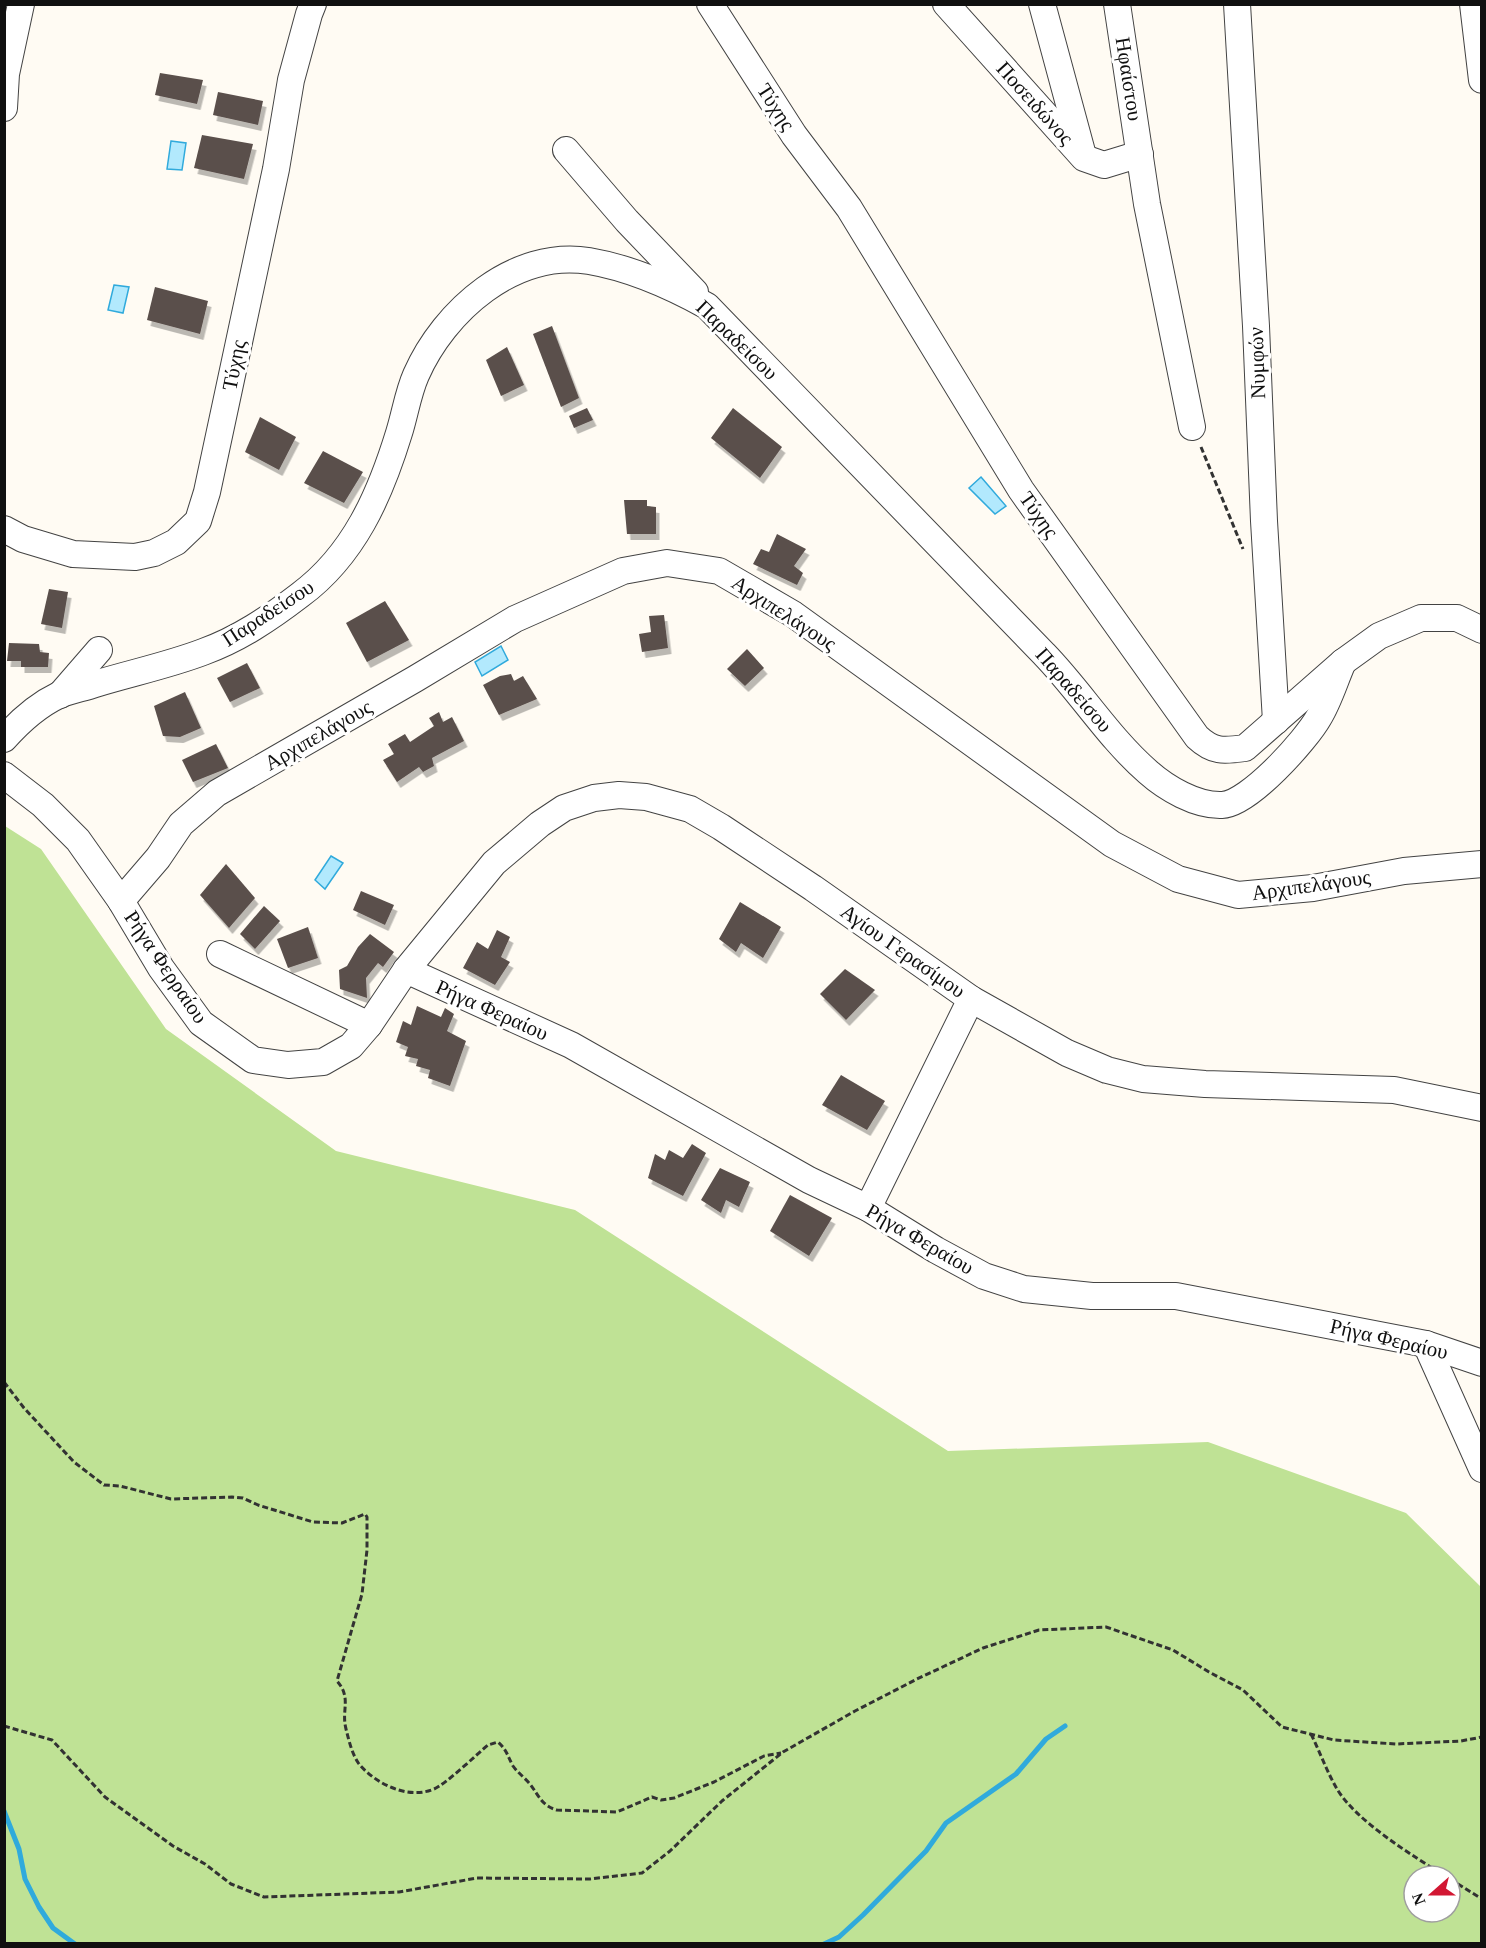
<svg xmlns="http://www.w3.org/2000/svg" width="1486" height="1948" font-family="'Times New Roman',serif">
<defs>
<filter id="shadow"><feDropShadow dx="3.5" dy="6" stdDeviation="0" flood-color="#0004"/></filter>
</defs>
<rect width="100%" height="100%" fill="#fffbf3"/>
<path fill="#bfe295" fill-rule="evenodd" d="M5,826L41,849L166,1029L336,1151L575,1210L948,1451L1208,1442L1406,1513L1481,1587V1943H5ZM1414,1876H1450V1912H1414Z"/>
<g fill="#b2e9fd" stroke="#30aadc" stroke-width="1.5">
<path d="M171,141L186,143L182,170L167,169Z"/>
<path d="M114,285L129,287L123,313L108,310Z"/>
<path d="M981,477L1006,506L995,514L969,488Z"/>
<path d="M501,646L508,660L482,676L475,662Z"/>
<path d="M331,856L343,863L325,889L315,880Z"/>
</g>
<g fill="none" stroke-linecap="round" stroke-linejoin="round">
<g stroke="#30aadc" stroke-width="5">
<path d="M4,1811L19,1849L25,1879L39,1907L53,1928L75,1944"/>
<path d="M824,1944L839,1937L863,1915L926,1851L946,1823L1016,1774L1046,1739L1065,1726"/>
</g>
</g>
<g fill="#5a4f4b" filter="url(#shadow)">
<path d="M160,73L203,80L197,104L155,95Z"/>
<path d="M218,92L263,101L258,125L213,115Z"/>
<path d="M202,135L253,144L244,179L194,168Z"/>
<path d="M155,287L208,301L200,334L147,320Z"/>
<path d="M552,326L579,398L561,407L533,334Z"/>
<path d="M507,347L524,385L501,396L486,360Z"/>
<path d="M587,408L593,420L574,428L569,416Z"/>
<path d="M733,408L782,447L760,478L711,438Z"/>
<path d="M260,417L296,437L279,470L245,452Z"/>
<path d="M323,451L363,472L344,503L304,483Z"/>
<path d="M624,500H647V506L656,507V534H627Z"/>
<path d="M777,534L806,549L794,566L803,573L797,585L753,564L761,549L769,552Z"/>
<path d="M49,589L68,592L62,628L41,624Z"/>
<path d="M385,601L409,640L367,662L346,623Z"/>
<path d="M664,615L668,648L642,652L639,634L651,632L649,616Z"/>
<path d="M9,643L39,644L40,652L49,653L48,667H21V661H7Z"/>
<path d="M747,649L764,668L745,686L727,669Z"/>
<path d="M247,663L260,688L230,702L217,678Z"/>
<path d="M511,674L514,681L523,676L537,699L499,715L483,685L500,676Z"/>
<path d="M185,692L201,728L180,737L163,736L154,706Z"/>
<path d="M439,712L443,722L452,717L464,741L432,758L434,766L423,772L419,767L397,782L383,760L394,754L388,744L405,734L410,742L434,726L429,718Z"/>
<path d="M216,744L228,768L193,782L182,760Z"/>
<path d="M226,864L255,898L229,928L200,895Z"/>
<path d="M361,891L394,905L385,925L353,910Z"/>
<path d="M740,902L781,927L763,958L741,943L736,952L719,939Z"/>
<path d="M264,906L280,921L255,949L240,934Z"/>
<path d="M308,927L318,958L288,968L277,939Z"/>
<path d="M497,930L510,937L501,957L510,962L495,985L463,968L477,942L488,949Z"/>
<path d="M370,934L394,952L383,967L378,963L366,978L367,998L340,989L339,970L347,966L358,947Z"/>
<path d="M845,969L875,990L846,1020L820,994Z"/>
<path d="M417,1006L441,1017L445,1008L454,1014L447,1031L466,1041L450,1086L428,1078L430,1070L416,1066L418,1059L405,1056L408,1047L396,1042L403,1021L411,1025Z"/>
<path d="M841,1075L885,1101L867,1130L822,1105Z"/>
<path d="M692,1144L706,1153L683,1196L648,1178L655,1154L665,1160L669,1150L683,1158Z"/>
<path d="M720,1168L750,1182L739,1207L726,1200L721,1213L701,1200Z"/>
<path d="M790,1195L832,1218L809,1256L770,1231Z"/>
</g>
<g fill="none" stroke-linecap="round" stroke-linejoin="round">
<g stroke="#434343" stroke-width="28">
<g id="minor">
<path d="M710,4L794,135L849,208L1021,490L1197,737C1213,752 1223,751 1245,748L1343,662L1379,636L1421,618H1457L1482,630"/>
<path d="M946,4L1084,158L1104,165L1140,154"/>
<path d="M1042,4L1082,152"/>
<path d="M1117,4L1147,204L1192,427"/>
<path d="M1237,4L1256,326L1264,521L1276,721"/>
<path d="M1473,4L1482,80"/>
<path d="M4,108L6,74L21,4"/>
<path d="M566,150L627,221L695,292"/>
<path d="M4,529L23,539L73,554L135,557L154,553L176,542L198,521L207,492L276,169L291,80L309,14L313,4"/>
<path d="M60,695L99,650"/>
<path d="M4,739C19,722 38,705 59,695C70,690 84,688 95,684C131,673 169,665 203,652C239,639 270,618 300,595C354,555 380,495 399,433C405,414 408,393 416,375C444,311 514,249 589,261C630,268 671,286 707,306C820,422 932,538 1044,654C1080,691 1108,737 1148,772C1166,788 1196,806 1222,805C1249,804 1306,740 1319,717C1329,701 1335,680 1343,662"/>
<path d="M4,775L43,805L78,840L121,901L161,968L201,1023L253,1060L288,1065L323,1062L351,1046L369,1025L406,970L494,863L540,824L564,808L594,798L619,795L646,797L690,809L721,827L813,888L971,999L1067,1053L1107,1070L1143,1079L1205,1084L1394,1090L1482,1108"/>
<path d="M121,901L158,858L181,824L217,793L415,679L515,619L623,571L667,563L719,571L793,614L1112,844L1178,879L1238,895L1313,888L1404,871L1482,864"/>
<path d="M220,954L369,1025"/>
<path d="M406,970L571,1045L809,1180L868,1208L936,1250L984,1276L1024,1289L1092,1296H1176L1426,1344L1482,1363"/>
<path d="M868,1208L971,999"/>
<path d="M1426,1344L1482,1469"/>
</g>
</g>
<g stroke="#323232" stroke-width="3" stroke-dasharray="6 3" stroke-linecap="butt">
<path d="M1201,447L1243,549"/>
<path d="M4,1382L24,1408L74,1462L104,1485L120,1486L171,1499L232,1497L243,1498L258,1505L313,1522L342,1523L365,1514L367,1517V1550L362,1594L337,1681C352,1698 341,1710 346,1729C349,1741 352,1754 359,1764C376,1784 408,1800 434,1789C446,1784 476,1755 488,1745L498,1742C507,1750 508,1757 513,1766C518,1773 525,1778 530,1784C539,1796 542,1806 557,1810L617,1812L652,1797L661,1800L674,1798L714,1782L764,1756L781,1753"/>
<path d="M4,1726L52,1740L105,1797L173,1846L205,1864L231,1884L264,1897L399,1892L477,1878L590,1879L642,1873L670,1851L722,1801L783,1752L855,1711L917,1679L983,1648L1039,1630L1106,1627L1173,1650L1209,1672L1243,1690L1282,1727L1334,1740L1396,1744L1461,1741L1482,1737"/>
<path d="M1311,1734C1320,1752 1327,1772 1337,1789C1356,1821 1413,1856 1445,1876"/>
<path d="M1450,1879L1482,1899"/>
</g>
<use href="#minor" stroke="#fff" stroke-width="26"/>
</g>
<g text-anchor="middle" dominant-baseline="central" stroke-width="6" stroke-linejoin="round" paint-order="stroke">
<g font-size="21" fill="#101010" stroke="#fff">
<text transform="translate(1129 79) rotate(81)">Ηφαίστου</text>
<text transform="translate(1035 103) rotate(48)">Ποσειδώνος</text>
<text transform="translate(776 107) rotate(57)">Τύχης</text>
<text transform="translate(737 340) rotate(44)">Παραδείσου</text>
<text transform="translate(1257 363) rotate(-92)">Νυμφών</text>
<text transform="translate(234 365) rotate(-79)">Τύχης</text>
<text transform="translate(1039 515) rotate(55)">Τύχης</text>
<text transform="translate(268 613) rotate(-33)">Παραδείσου</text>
<text transform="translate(784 613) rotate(33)">Αρχιπελάγους</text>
<text transform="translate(1074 690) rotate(49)">Παραδείσου</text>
<text transform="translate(318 735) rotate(-30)">Αρχιπελάγους</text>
<text transform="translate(1311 885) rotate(-8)">Αρχιπελάγους</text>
<text transform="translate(903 951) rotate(35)">Αγίου Γερασίμου</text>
<text transform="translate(166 967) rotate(56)">Ρήγα Φερραίου</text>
<text transform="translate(492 1010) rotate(24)">Ρήγα Φεραίου</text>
<text transform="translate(920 1239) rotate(30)">Ρήγα Φεραίου</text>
<text transform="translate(1389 1339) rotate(13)">Ρήγα Φεραίου</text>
</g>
</g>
<rect width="1486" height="1948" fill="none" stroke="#101010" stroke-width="12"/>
<g transform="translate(1432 1894) rotate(249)"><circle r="28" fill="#ffffff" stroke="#9f9f9f" stroke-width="1.5"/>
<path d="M0-4.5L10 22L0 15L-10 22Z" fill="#d21733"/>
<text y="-9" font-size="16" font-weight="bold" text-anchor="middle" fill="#101010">N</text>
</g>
</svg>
